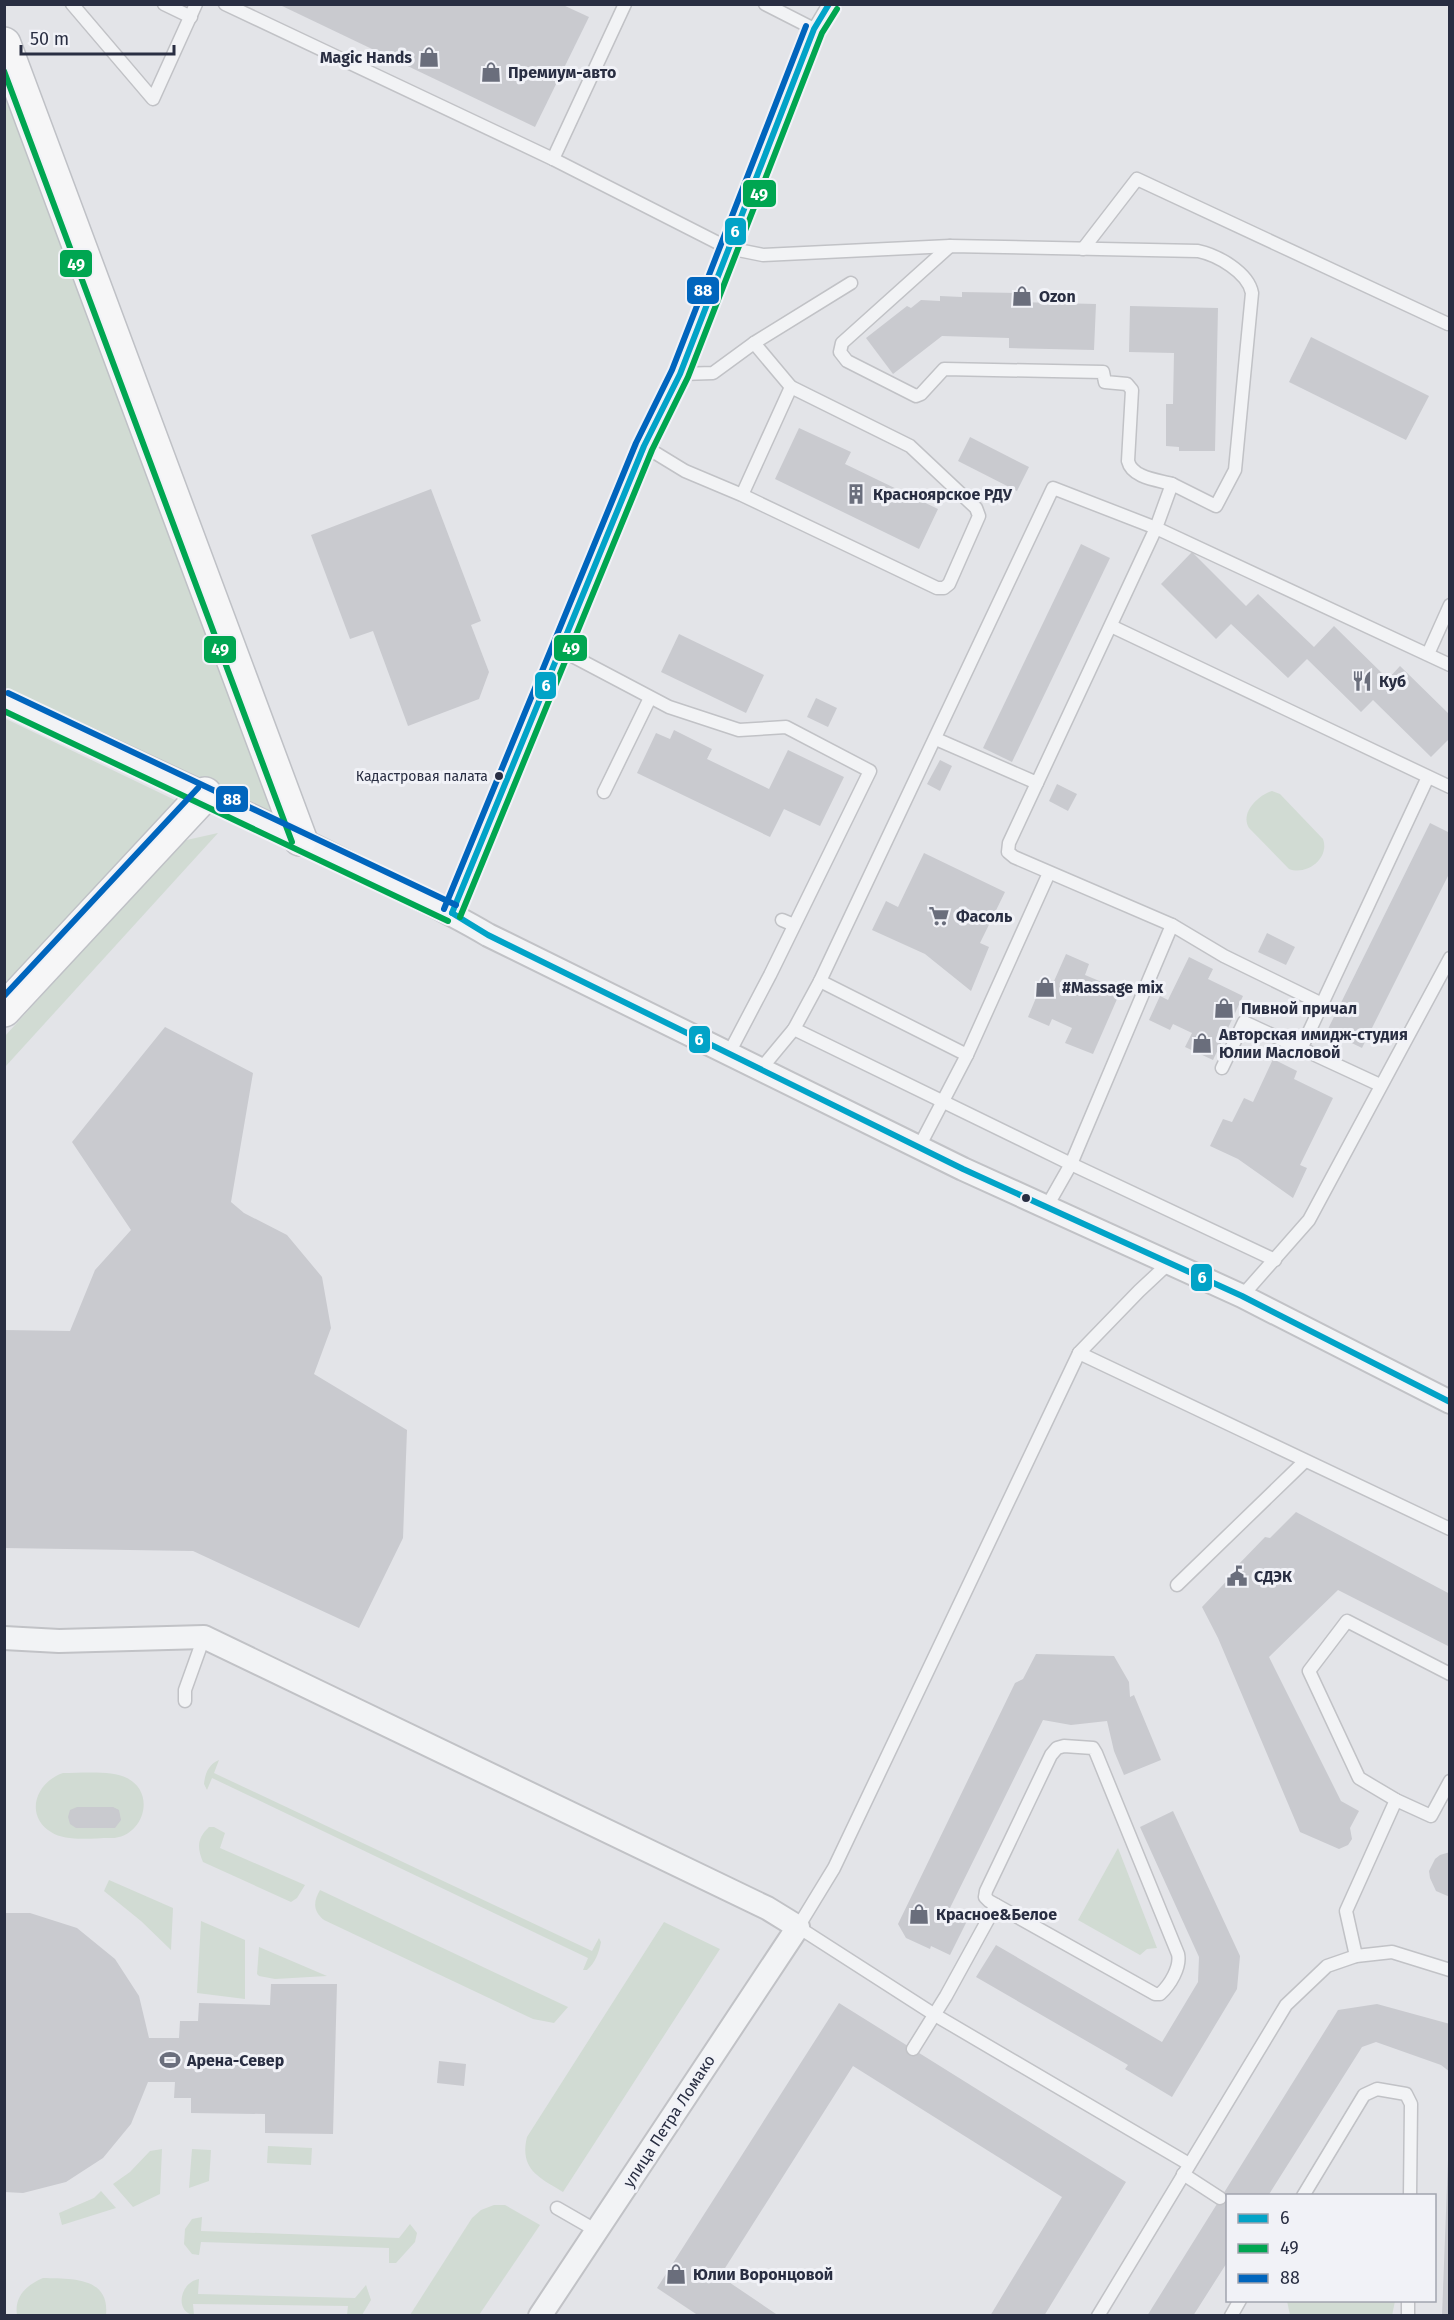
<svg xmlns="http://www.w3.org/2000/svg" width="1454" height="2320" font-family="'Fira Sans',sans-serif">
<rect width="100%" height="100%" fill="#e3e4e8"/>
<g fill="#d1dbd3">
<path d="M5,95L276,816L5,690Z"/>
<path d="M4,718L177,801L4,988Z"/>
<path d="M1272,791L1280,794L1323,839C1330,858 1307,876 1289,869L1249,828C1240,813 1257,796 1272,791Z"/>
<path d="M218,833L5,1067V1036L182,841Z"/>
<path d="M219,1760L214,1773L592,1951L599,1938L601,1942C599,1953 595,1963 587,1970H583L588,1958L212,1778L207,1790L204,1784C205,1773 209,1764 219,1760Z"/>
<path d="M63,1773C81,1773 112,1770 127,1778C158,1794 142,1839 110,1838C92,1838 66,1842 51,1832C24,1815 36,1782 63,1773Z"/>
<path d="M209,1827H214L225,1833L220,1848L305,1885L297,1898L291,1902L203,1862C197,1848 197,1838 209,1827Z"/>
<path d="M1118,1848L1157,1948L1147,1949L1140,1955L1078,1920Z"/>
<path d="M109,1880L173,1908L171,1950L141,1921L104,1891Z"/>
<path d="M320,1890L568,2007L554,2023L533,2019L324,1920C313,1911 313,1902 320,1890Z"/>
<path d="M201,1921L245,1940V1999L197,1993Z"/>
<path d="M664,1922L720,1949L563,2192C540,2178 519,2170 527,2137Z"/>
<path d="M259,1947L327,1976L275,1979L259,1976L257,1974Z"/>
<path d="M268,2146L312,2148L311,2165L267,2163Z"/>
<path d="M162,2149L160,2194L133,2207L113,2184L130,2172L150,2151Z"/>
<path d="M192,2149L211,2150L209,2181L189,2188Z"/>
<path d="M101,2191L116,2208L62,2225L59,2213L94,2198Z"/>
<path d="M494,2205H505L540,2225L479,2315H410L472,2218L481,2210Z"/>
<path d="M202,2217L201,2231L399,2238L410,2224L417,2233L415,2242L396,2263H389V2248L201,2242L199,2255L192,2254L184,2244L185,2229L192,2219Z"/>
<path d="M43,2278C70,2279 110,2276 106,2315H17C14,2296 27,2285 43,2278Z"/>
<path d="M199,2279L198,2294L355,2298L366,2285L371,2300L362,2315H347L348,2306L193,2304L194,2315C174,2312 180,2282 199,2279Z"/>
<path d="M1287,2301V2300L1395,2301L1392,2316L1290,2315Z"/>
</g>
<g fill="#c9cacf">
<path d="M280,5H563L589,17L535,127Z"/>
<path d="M962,292L1018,293L1017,302L1096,304L1094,350L1009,348V338L942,336L893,374L866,338L907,306L911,308L921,300L940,301V296L962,297Z"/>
<path d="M1130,306L1218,308L1215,451H1179V447L1166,446V404H1173L1174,353L1129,352Z"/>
<path d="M1311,337L1429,396L1406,440L1289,382Z"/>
<path d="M799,428L851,452L845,464L938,509L919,549L775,479Z"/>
<path d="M970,437L1029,467L1017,491L958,461Z"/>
<path d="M431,489L481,621L471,625L489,672L479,699L408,726L373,631L350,639L311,535Z"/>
<path d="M1081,544L1110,558L1012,762L983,748Z"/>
<path d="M1192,552L1246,606L1258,594L1314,647L1334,626L1388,679L1400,666L1450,715V738L1431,757L1373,700L1361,712L1307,659L1288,678L1231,624L1216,639L1161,584Z"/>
<path d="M679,634L764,675L746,713L661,672Z"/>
<path d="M816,698L837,708L828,727L807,717Z"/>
<path d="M674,730L712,749L707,759L769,789L788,750L844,777L820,826L784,809L770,837L637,773L656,733L670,739Z"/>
<path d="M940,760L952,766L940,791L927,784Z"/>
<path d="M1057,784L1077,794L1068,811L1049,801Z"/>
<path d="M1430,823L1450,833V872L1362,1048L1327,1031Z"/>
<path d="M924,853L1005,892L980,943L989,947L971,991L925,954L872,930L886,901L898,907Z"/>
<path d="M1267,933L1295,947L1286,965L1258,952Z"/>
<path d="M1066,954L1089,964L1085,975L1121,990L1093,1054L1065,1043L1072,1028L1052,1019L1049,1026L1028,1017L1038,993L1047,997Z"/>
<path d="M1189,957L1213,969L1208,979L1243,996L1213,1060L1185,1047L1192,1033L1173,1024L1170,1030L1149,1020L1160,996L1168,1000Z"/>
<path d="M165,1027L253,1073L231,1202L244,1213L287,1235L322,1277L331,1328L314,1374L407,1430L403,1538L359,1628L193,1551L4,1548V1330L70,1331L95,1270L131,1230L72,1142Z"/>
<path d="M1273,1059L1297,1071L1294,1079L1333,1098L1300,1165L1307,1168L1293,1198L1238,1159L1210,1146L1223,1119L1232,1122L1244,1098L1253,1102Z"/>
<path d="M1296,1512L1450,1594V1647L1338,1590L1269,1657L1341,1801L1359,1811L1350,1828L1352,1839L1348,1845L1339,1849L1300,1832L1218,1638L1202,1607L1238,1569L1237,1566L1265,1537L1270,1538Z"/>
<path d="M1036,1654L1114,1656L1129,1682L1130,1697L1134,1695L1161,1760L1124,1775L1114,1751L1107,1721L1071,1725L1043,1720L947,1914L966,1923L950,1955L931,1946L930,1949L906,1938L898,1924L1015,1683L1023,1679Z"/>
<path d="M77,1807H113L119,1810L121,1820L115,1828H76L70,1824L68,1817L70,1810Z"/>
<path d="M1173,1811L1240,1956L1237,1989L1172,2097L1125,2069L1128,2065L976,1977L996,1945L1162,2042L1198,1982L1199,1957L1140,1827Z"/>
<path d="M1450,1852V1897L1436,1891L1430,1878L1429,1871L1435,1859L1440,1855Z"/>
<path d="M4,1913H30L77,1928L115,1959L139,1996L149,2038H179L180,2021H198L199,2003L270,2005L271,1984H337L333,2134L265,2133V2114L191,2113V2098H174L175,2082H148L131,2124L103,2158L66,2182L23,2193L4,2192Z"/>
<path d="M839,2003L1126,2182L1044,2316H990L1062,2197L853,2066L720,2276L779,2316H699L657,2288Z"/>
<path d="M1377,2004L1450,2024V2072L1441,2065L1376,2042L1362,2047L1268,2196H1228V2261L1193,2316H1147L1338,2010Z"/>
<path d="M439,2061L466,2064L464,2086L437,2083Z"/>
<path d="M1448,2160H1450V2316H1442Z"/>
</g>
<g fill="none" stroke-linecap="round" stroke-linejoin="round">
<g stroke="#c1c2c6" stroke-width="15">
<g id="service">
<path d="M72,4L153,99L196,4"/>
<path d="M164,4L191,17"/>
<path d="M225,4L553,159L728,248L763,255L950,246L1198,251C1217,255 1248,272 1252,293L1235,470L1216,506L1172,484L1156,528L1450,665"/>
<path d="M765,4L814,29"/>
<path d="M553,159L625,4"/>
<path d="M950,246L842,343L840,352L847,361L916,396L921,394L944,369L1103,372L1105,382L1127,384L1132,390L1128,461C1132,478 1158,480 1172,484"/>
<path d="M1083,249L1137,179L1448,324"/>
<path d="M754,343L791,387"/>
<path d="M680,374L713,373L754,343L851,283"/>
<path d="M644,446L685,471L742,495L937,588H944L949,584L979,516L976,508L910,446L791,387L742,495"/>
<path d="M1111,626L1450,787"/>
<path d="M561,650L669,707L739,730L786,727L870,771L770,975L728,1055"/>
<path d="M1428,654L1450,605"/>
<path d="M1037,783L1009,843L1008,852L1014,857L1172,925L1224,956L1322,1004"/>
<path d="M604,792L650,698"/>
<path d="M452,913L509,778L644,446L680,374L814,29L829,4"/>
<path d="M782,920L794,925"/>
<path d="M820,981L967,1055"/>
<path d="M794,1029L1071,1164L1275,1260"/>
<path d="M1301,1049L1428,777"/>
<path d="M1222,1068L1244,1022L1380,1085"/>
<path d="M760,1070L794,1029L820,981L1053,488L1156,528L1037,783L936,739"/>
<path d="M919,1147L967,1055L1049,873"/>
<path d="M1046,1208L1071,1164L1172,925"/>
<path d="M1169,1263L1139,1291L1079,1353L834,1868L798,1927L935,2015L1189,2164"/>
<path d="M1242,1296L1309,1220L1450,958"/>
<path d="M1079,1353L1450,1529"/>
<path d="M1177,1585L1304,1462"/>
<path d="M1450,1674L1347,1621L1309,1671L1359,1778L1396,1800L1431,1816L1450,1781"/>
<path d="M185,1701V1690L204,1637"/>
<path d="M1064,1746L1093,1748L1096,1753L1178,1954C1181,1967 1170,1985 1160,1994H1155L989,1901L985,1897L986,1891L1051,1755L1057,1748Z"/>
<path d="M1356,1956L1346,1911L1396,1800"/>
<path d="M913,2049L946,1996L996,1905"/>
<path d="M1183,2174L1220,2198"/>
<path d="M1303,2196L1364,2095L1377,2089L1406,2094L1411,2104L1410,2196"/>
<path d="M557,2208L597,2231"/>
<path d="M1098,2316L1286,2005L1327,1966L1356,1956L1392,1952L1450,1970"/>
<path d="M1231,2316L1240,2300"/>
<path d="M1408,2316V2300"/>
</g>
</g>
<g stroke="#c1c2c6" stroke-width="26">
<g id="minor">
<path d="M4,701C121,755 239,808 354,866C399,889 445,909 488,935L963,1169L1242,1296L1450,1402"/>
<path d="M4,1638L59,1641L204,1637L767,1908L798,1927L540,2316"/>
</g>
</g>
<g stroke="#bfc1c6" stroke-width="36">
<g id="primary">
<path d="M4,44L300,839"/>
<path d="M4,1010L205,794"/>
</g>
</g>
<use href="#service" stroke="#f2f3f5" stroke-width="12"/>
<use href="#minor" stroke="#f2f3f5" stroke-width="22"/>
<use href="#primary" stroke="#f6f6f7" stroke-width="33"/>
<g stroke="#f1f2f7" stroke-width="10">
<g id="bus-1">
<path d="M452,913L488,935L963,1169L1242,1296L1450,1402"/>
<path d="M452,913L644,446L680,374L814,29L829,4"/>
</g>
</g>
<g stroke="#f1f2f7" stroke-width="10">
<g id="bus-2">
<path d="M4,71L292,842"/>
<path d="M4,711L448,921"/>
<path d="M460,917L652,450L688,377L822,33L837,9"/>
</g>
</g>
<g stroke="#f1f2f7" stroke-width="10">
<g id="bus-3">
<path d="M8,693L456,905"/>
<path d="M444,909L636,443L672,370L806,26"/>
<path d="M4,996L198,788"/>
</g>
</g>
<use href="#bus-1" stroke="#02a3c7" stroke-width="6"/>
<use href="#bus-2" stroke="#00a651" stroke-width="6"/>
<use href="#bus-3" stroke="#0065bd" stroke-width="6"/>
</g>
<defs>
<g id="shop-bare" transform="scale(1.62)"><path d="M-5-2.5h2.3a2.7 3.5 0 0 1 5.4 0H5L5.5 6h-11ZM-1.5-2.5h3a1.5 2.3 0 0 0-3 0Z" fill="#6a6e7c" stroke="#f1f2f7" stroke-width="2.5" paint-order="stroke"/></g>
<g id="building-bare" transform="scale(1.62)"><path d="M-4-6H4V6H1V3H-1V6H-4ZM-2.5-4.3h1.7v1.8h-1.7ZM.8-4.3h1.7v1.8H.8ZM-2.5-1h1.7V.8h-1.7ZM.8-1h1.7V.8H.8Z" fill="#6a6e7c" stroke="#f1f2f7" stroke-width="2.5" paint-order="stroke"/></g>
<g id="restaurant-bare" transform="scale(1.62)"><path d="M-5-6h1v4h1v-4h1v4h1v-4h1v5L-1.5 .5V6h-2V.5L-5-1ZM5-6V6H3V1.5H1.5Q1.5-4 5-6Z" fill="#6a6e7c" stroke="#f1f2f7" stroke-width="2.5" paint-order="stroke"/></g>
<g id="supermarket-bare" transform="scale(1.62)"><path d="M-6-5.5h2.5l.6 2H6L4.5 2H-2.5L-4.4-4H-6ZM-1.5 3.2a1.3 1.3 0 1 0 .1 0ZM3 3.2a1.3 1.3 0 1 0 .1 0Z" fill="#6a6e7c" stroke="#f1f2f7" stroke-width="2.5" paint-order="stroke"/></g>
<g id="civic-bare" transform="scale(1.62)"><path d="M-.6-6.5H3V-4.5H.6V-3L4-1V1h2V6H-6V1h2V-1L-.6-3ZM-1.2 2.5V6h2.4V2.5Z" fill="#6a6e7c" stroke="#f1f2f7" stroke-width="2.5" paint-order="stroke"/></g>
<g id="stadium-bare" transform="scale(1.62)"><path d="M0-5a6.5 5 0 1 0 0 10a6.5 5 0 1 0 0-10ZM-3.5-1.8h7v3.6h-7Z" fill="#6a6e7c" stroke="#f1f2f7" stroke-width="2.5" paint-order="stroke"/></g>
</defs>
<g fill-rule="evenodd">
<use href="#shop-bare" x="429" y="57"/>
<use href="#shop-bare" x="491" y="72"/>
<use href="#shop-bare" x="1022" y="296"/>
<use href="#building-bare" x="856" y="494"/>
<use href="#restaurant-bare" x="1362" y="681"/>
<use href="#supermarket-bare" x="939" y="916"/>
<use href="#shop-bare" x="1045" y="987"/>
<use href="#shop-bare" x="1224" y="1008"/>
<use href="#shop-bare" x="1202" y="1043"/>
<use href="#civic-bare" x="1237" y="1576"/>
<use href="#shop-bare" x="919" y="1914"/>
<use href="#stadium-bare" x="170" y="2060"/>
<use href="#shop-bare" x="676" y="2274"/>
</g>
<g fill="#292e42" stroke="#f1f2f7" stroke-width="2">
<circle cx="499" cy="776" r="5"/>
<circle cx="1026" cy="1198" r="5"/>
</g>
<g text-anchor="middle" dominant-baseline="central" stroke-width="6" stroke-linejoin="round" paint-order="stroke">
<g font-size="14" fill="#292e42" stroke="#f1f2f7" text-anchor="end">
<text x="488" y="776">Кадастровая палата</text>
</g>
<g font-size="16" font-weight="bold" fill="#292e42" stroke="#f1f2f7" text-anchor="start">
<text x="412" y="57" text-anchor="end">Magic Hands</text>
<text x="508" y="72">Премиум-авто</text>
<text x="1039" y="296">Ozon</text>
<text x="873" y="494">Красноярское РДУ</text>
<text x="1379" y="681">Куб</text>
<text x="956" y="916">Фасоль</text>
<text x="1062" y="987">#Massage mix</text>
<text x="1241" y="1008">Пивной причал</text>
<text x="1219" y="1034">Авторская имидж-студия<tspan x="1219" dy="18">Юлии Масловой</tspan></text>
<text x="1254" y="1576">СДЭК</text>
<text x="936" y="1914">Красное&amp;Белое</text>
<text x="187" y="2060">Арена-Север</text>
<text x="693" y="2274">Юлии Воронцовой</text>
</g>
<g font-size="16" fill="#292e42" stroke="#f1f2f7">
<text transform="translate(669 2121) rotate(-57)">улица Петра Ломако</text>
</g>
</g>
<g stroke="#f1f2f7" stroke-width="2">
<rect x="742" y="179" width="35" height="29" rx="6" fill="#00a651"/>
<rect x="724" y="217" width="23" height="29" rx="6" fill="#02a3c7"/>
<rect x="59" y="249" width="34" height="29" rx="6" fill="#00a651"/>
<rect x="686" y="276" width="34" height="29" rx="6" fill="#0065bd"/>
<rect x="553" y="634" width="35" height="28" rx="6" fill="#00a651"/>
<rect x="203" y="635" width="34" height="29" rx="6" fill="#00a651"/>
<rect x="534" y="671" width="23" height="29" rx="6" fill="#02a3c7"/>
<rect x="215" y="785" width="34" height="28" rx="6" fill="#0065bd"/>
<rect x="688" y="1025" width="23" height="29" rx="6" fill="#02a3c7"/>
<rect x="1190" y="1263" width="23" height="29" rx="6" fill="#02a3c7"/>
</g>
<g font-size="16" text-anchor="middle" font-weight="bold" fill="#fff">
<text x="759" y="200">49</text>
<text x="735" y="237">6</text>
<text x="76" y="270">49</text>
<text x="703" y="296">88</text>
<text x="571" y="654">49</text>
<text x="220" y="655">49</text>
<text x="546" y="691">6</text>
<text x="232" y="805">88</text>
<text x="699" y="1045">6</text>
<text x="1202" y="1283">6</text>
</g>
<rect width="1454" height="2320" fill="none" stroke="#292e42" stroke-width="12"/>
<rect x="1226" y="2194" width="210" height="108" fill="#f1f2f7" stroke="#a1a4af" stroke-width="1.5"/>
<rect x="1238" y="2214" width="30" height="9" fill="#02a3c7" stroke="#a1a4af" stroke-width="1.5"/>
<text x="1280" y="2224" font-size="18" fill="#292e42">6</text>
<rect x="1238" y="2244" width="30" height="9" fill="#00a651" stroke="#a1a4af" stroke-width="1.5"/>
<text x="1280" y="2254" font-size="18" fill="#292e42">49</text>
<rect x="1238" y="2274" width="30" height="9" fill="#0065bd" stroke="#a1a4af" stroke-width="1.5"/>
<text x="1280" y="2284" font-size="18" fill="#292e42">88</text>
<path d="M21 45v9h153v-9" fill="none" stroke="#292e42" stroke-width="3"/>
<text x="30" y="45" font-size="18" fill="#292e42" stroke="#f1f2f7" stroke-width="4.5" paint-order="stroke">50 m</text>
</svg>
